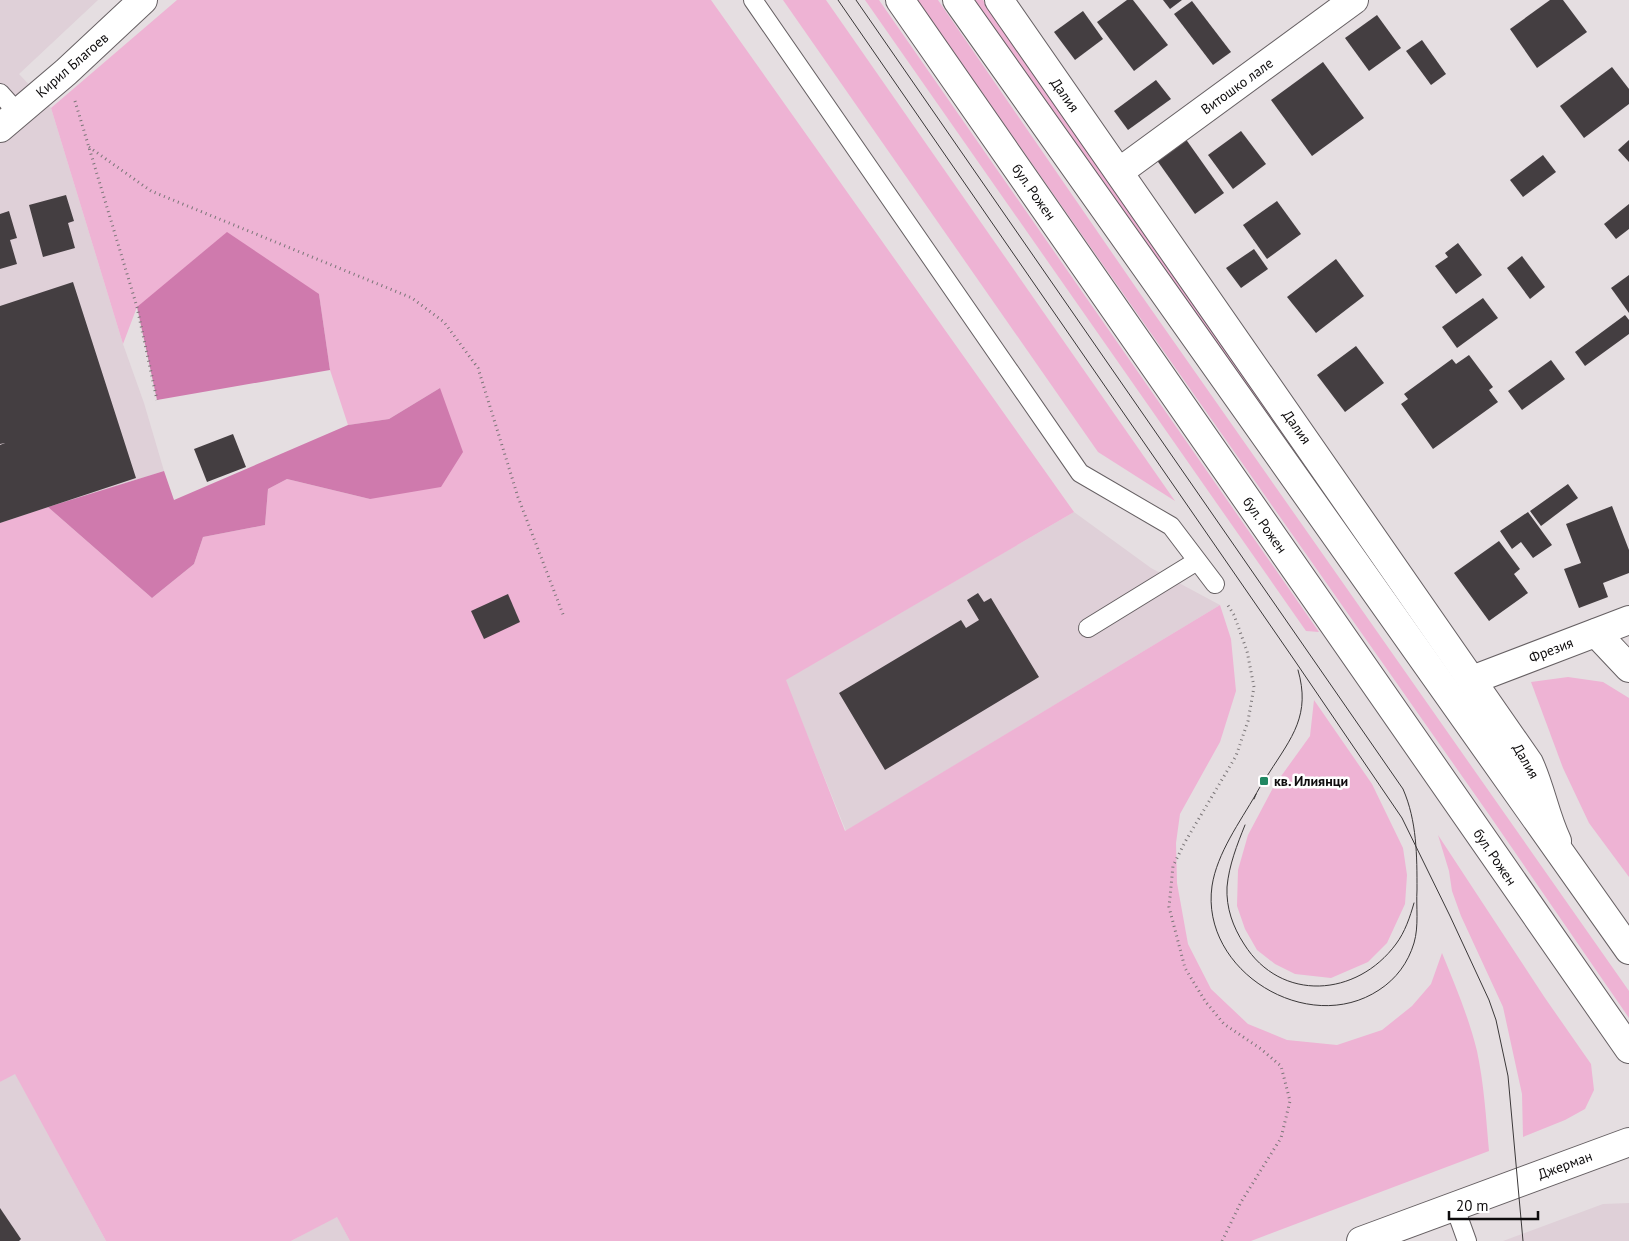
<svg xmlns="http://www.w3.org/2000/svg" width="1629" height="1241" font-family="'PT Sans',sans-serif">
<rect width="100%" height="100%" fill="#e5dee1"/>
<g fill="#dfd0d8">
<path d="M0,0H98L19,74L51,108L123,344L144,403L164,471L0,523Z"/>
<path d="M1074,512L1151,568L1220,605L846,831L785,680Z"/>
<path d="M15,1073L106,1241H0V1082Z"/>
<path d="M1629,1203V1241H1503L1603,1204Z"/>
<path d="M337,1216L350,1241H291Z"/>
</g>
<g fill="#eeb3d4">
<path d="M177,0H711L1074,512L786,680L845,831L1220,605L1231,639L1236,691L1220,742L1180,814L1176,843L1177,883L1188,944L1211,989L1248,1024L1287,1040L1337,1045L1382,1030L1412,1006L1431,984L1442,953C1455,985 1469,1018 1477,1051C1484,1084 1486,1117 1489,1151L1251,1241H350L337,1217L291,1241H106L15,1074L0,1082V523L48,507L152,598L194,564L203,537L265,525L268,489L287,479L370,499L440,388L389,419L348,425L330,370L319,294L137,307L123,344L51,108Z"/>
<path d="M783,0H826L1175,501L1098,452Z"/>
<path d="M865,0H879L1319,632L1306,631Z"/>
<path d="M917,0H938L1139,292L1629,991V1018L1490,816Z"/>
<path d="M973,0H983L1518,765L1513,769Z"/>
<path d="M1568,677L1603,682L1629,698V877L1589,823L1563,768L1531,682Z"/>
<path d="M1314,700L1372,784L1403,848L1407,875L1405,904L1387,943L1368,962L1331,978L1295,974L1275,964L1257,950L1245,929L1237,906L1238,870L1248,835L1274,786L1310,736Z"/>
<path d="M1438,835L1545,998L1591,1064L1594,1090L1585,1109L1565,1120L1523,1137L1522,1094L1503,1007L1461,916L1452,891L1449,871Z"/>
</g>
<g fill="#cf7aad">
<path d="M227,232L319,294L330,370L157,400L137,307Z"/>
<path d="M440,388L463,452L441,487L370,499L287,479L268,489L265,525L203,537L194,564L152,598L48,507L164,471L174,500L348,425L389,419Z"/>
</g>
<g fill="#443e41">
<path d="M1127,0H1133L1168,45L1134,71L1097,22Z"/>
<path d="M1163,0H1182L1170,9Z"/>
<path d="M1550,0H1563L1587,32L1537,68L1510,29Z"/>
<path d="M1192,1L1231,52L1213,65L1174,14Z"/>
<path d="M1083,11L1103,39L1075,60L1054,32Z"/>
<path d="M1377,15L1401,48L1369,71L1345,38Z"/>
<path d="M1422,40L1446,74L1431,85L1406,51Z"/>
<path d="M1323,62L1364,118L1312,156L1271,100Z"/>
<path d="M1612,67L1629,89V104L1584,138L1560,106Z"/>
<path d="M1156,80L1171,99L1128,130L1114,111Z"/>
<path d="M1241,131L1266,164L1233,189L1208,155Z"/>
<path d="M1185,138L1224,193L1195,214L1156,159Z"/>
<path d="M1629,140V162L1618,150Z"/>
<path d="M1543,155L1556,172L1523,197L1510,180Z"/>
<path d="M66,195L74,221L68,223L75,248L43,257L29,205Z"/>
<path d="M1277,201L1301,234L1267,259L1243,225Z"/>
<path d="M1629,204V229L1616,239L1604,224Z"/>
<path d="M9,211L17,238L10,240L17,264L0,269V214Z"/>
<path d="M1458,243L1482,275L1456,294L1435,266L1448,257L1445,253Z"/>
<path d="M1254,249L1268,269L1241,288L1226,268Z"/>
<path d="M1522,256L1545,287L1530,299L1507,268Z"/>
<path d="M1336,259L1364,296L1316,333L1287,297Z"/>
<path d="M1629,275V313L1611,288Z"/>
<path d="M73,282L136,478L0,523V445L5,443L0,444V306Z"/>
<path d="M1483,298L1498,318L1457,348L1442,327Z"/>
<path d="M1625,315L1629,320V334L1585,366L1575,352Z"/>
<path d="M1356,346L1384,383L1345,412L1317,375Z"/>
<path d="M1469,355L1493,387L1489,390L1498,402L1433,449L1401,404L1408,399L1404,394L1452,359L1456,364Z"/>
<path d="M1551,360L1565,379L1522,410L1508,391Z"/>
<path d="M233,434L246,467L207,482L194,449Z"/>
<path d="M1568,484L1578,498L1541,526L1530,511Z"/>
<path d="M1612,506L1629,550V573L1603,583L1608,597L1579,608L1564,569L1581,563L1566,524Z"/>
<path d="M1528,512L1552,545L1533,558L1521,542L1512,549L1500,531Z"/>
<path d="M1499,541L1520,569L1514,574L1528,593L1489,621L1454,573Z"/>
<path d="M978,593L984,602L991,598L1039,677L885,770L839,693L961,620L966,628L979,620L967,600Z"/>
<path d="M508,594L520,622L484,639L471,611Z"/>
<path d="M0,1208L21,1239L19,1241H0Z"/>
</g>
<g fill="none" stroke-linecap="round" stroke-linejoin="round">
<g stroke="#666063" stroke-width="20">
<g id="service">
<path d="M753,0L1080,473L1171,526L1215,584"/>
<path d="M0,93L17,112"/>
<path d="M1088,628L1197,561"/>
<path d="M1454,1205L1467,1241"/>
</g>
</g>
<g stroke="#666063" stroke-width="30">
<g id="minor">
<path d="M999,0L1529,763C1541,789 1545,816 1557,841"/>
<path d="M0,128L66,72L143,0"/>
<path d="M1119,172L1354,0"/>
<path d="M1596,633L1629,668"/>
<path d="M1472,680L1629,620"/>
<path d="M1361,1241L1629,1142"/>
</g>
</g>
<g stroke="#666063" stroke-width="30">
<g id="primary">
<path d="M900,0L1629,1049"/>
<path d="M957,0L1629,950"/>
</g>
</g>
<g stroke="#7b7678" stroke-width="3" stroke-dasharray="1 4" stroke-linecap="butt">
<path d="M75,101L137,307L157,400"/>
<path d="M89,147L151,191L412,298L444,322L478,368L518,497L564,617"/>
<path d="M1222,1241L1241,1202L1281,1138L1290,1101L1281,1066L1261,1049L1224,1024L1205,1001L1185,968L1169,907L1173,866L1185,842L1236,756L1248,721L1254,687L1247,651L1234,615L1227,604"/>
</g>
<use href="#service" stroke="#fff" stroke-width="18"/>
<use href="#minor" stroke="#fff" stroke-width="28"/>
<use href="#primary" stroke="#fff" stroke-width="28"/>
<g stroke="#3b3839" stroke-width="1">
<path d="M838,0L1295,661L1402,818L1450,916L1489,1000L1496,1020L1508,1076L1523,1241"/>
<path d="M856,0L1403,789C1417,821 1417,856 1417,890C1416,907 1419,926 1414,943C1408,963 1396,979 1379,990C1308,1037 1200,971 1212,886C1217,853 1240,822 1256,794"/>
<path d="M1254,799C1257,790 1264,781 1269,773C1292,737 1311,715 1298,670"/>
<path d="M1245,825C1237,845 1229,865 1227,887C1226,908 1233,927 1244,944C1281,1003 1357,997 1396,944C1405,932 1410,917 1414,903"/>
</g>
</g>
<rect fill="#208762" stroke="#fff" stroke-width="2" x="1259" y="776" width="10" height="10" rx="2.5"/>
<g text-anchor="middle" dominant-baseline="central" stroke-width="5" stroke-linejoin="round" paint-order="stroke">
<g font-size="14" fill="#0e0c0d" stroke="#fff">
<text transform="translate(72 65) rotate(-41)">Кирил Благоев</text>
<text transform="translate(1237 86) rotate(-36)">Витошко лале</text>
<text transform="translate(1065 95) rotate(55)">Далия</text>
<text transform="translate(1034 192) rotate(55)">бул. Рожен</text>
<text transform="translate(1297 427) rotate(55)">Далия</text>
<text transform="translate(1265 525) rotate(55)">бул. Рожен</text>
<text transform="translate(1551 650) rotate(-21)">Фрезия</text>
<text transform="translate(1526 761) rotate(60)">Далия</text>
<text transform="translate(1495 857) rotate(56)">бул. Рожен</text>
<text transform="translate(1565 1165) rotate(-20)">Джерман</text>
</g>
<g font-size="14" font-weight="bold" fill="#0e0c0d" stroke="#fff" text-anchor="start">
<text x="1274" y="781">кв. Илиянци</text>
</g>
</g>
<path d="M1449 1211v8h89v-8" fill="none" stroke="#0e0c0d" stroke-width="2.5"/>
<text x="1456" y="1211" font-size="15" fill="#0e0c0d" stroke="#ffffff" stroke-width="4" paint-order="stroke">20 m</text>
</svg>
